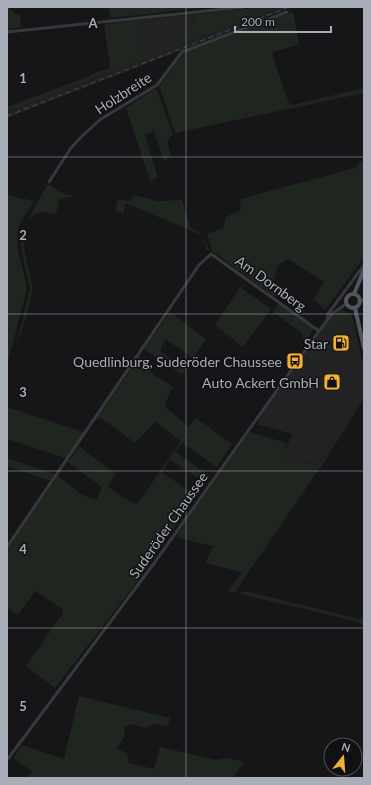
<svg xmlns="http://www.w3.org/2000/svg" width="371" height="785" font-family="Lato,sans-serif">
<rect width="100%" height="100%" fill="#161618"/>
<g fill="#222225">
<path d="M279,7H293L7,118V112Z"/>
<path d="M194,16L196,19L183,39L140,55L136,23Z"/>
<path d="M354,323L364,370V398L328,456H325L318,465L281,457L293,434L255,424L258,423L260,417L321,331L335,329V327Z"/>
</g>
<g fill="#1e261f" fill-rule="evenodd">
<path d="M7,7H9L15,14L20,15L21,27L7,30Z"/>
<path d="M108,7H209L111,18Z"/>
<path d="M264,7L277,8L7,112V107L90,76L96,72L108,69L110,66L104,24ZM194,16L196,19L183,39L140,55L136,23Z"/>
<path d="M293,12L299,42L297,45L273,52V57L289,103L292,105L364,88V93L175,133L159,86L185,52Z"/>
<path d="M156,88L173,134L167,141L171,156L164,161L154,131L145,134L158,178L150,181L126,108Z"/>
<path d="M364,159V258L325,310L314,299L324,282L288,259L277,266L275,277L272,283L280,290L275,297L212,251L207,234L223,228L226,217L241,210L240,199L355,168Z"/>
<path d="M47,185H50L58,191L75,197H66L59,200L56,214C51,215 46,211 41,212C6,222 33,268 32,289C32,303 21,332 17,346L16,348L30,288L22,253L20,234Z"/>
<path d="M7,195L34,201C29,210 20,221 18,231C14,247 25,272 27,289L7,365Z"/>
<path d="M134,195L157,201L182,200L190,227L203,235L209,250L208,251L205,249L206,248L204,238L201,235L128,204H125L124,213L115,211L118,199L130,201Z"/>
<path d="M240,287L271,309L243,347L215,325Z"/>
<path d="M278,303L314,329L304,342L302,333L273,312Z"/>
<path d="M342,309L345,312L351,314L354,323L335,327V329L321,331L330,319Z"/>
<path d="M170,312L206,339L193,358L167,340L164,341L160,351L186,369L182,375L144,349Z"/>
<path d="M314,346L327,354L318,365L304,354L310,347Z"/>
<path d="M140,355L154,375L173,387L165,404L167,409L189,426L196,418L232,444L217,467L182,443L175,452L210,476L205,483L170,459L162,472L189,491L192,489L198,493L133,587L55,688L26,666L63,613V609L35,591L18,615L7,608V549L60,473L59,477C69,484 84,500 97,499L102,487L69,463L67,464L79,446L115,474L108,487L134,504L138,503L181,441L155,422L135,443L101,418L96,420Z"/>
<path d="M7,407L83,432V433L66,459L65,458L7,439Z"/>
<path d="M249,432L287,443L282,457L315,465H318L325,456H328L237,589L236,593L228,592L242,572L205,563L213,546L178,538V533Z"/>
<path d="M7,458L54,474L51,480H48L7,466Z"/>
<path d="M245,591L360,619L364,615V623L360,625L358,622L240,594Z"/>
<path d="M79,696L170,718L168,726L154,724L145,728L131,724L124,727L125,736L117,748L127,754L129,763L154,769L160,747L216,760L228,758L244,762L233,778H27L32,771L13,758L22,745L64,759Z"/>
</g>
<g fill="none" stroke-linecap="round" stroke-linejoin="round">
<g stroke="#37383d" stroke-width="3">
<path d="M7,32L244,7"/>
<path d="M49,182L71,148L83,135L101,119L157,85L182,52L287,12"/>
<path d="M360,301L364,300"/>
<path d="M327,319L328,314L364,265"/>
<path d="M7,547L199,265L211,254L319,331"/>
<path d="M7,760L155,562L319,331L333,313L346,304"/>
</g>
<g stroke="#53555c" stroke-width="4">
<circle cx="353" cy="301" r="7"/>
<path d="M354,294L364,270"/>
<path d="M355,308L364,348"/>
</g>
<path stroke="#4a4c52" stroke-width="1" stroke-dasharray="5 4" stroke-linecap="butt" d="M7,116L289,7"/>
</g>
<path fill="none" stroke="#a8adb8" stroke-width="1" stroke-opacity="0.55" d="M186,7V778M7,157H364M7,314H364M7,471H364M7,628H364"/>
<defs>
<g id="fuel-square" transform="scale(0.9)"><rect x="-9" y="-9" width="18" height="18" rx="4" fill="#f2b134" stroke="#111113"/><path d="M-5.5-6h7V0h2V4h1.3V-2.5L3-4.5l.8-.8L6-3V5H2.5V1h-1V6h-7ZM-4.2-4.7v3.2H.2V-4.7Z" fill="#111"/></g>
<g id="bus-square" transform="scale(0.9)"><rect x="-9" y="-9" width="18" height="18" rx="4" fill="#f2b134" stroke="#111113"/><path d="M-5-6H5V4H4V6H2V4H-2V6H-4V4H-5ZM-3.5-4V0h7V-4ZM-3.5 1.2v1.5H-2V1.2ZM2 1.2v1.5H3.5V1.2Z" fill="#111"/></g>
<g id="shop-square" transform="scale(0.9)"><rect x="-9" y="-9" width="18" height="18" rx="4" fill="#f2b134" stroke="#111113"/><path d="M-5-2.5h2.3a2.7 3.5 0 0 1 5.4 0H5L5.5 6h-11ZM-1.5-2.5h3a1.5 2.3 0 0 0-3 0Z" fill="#111"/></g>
</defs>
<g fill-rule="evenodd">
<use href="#fuel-square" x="341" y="343"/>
<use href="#bus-square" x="295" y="361"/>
<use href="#shop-square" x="332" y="382"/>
</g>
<g text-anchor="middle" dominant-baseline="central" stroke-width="3" stroke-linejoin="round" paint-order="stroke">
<g font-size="14" fill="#a8adb8" stroke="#111113">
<text transform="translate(123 93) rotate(-33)">Holzbreite</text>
<text transform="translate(271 283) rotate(36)">Am Dornberg</text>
<text transform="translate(168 525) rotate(-55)">Suderöder Chaussee</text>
</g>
<g font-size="14" fill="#a8adb8" stroke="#111113" text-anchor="end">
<text x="328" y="343">Star</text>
<text x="282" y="361">Quedlinburg, Suderöder Chaussee</text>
<text x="319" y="382">Auto Ackert GmbH</text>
</g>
</g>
<g font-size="13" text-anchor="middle" font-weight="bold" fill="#a8adb8" stroke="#111113" stroke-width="3" stroke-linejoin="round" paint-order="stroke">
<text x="93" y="28">A</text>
<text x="23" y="83">1</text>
<text x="23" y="240">2</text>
<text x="23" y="397">3</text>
<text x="23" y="554">4</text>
<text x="23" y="711">5</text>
</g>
<rect width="371" height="785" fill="none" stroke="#a8adb8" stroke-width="16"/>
<g transform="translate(343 757) rotate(17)"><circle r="19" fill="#111113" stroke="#4d4f55"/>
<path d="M0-3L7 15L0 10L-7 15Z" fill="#f2b134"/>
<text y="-6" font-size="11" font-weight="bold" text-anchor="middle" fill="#a8adb8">N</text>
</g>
<path d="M235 26v6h96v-6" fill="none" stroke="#a8adb8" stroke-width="2"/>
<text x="241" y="26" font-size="12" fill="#a8adb8" stroke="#111113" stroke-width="3" paint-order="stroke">200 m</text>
</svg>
